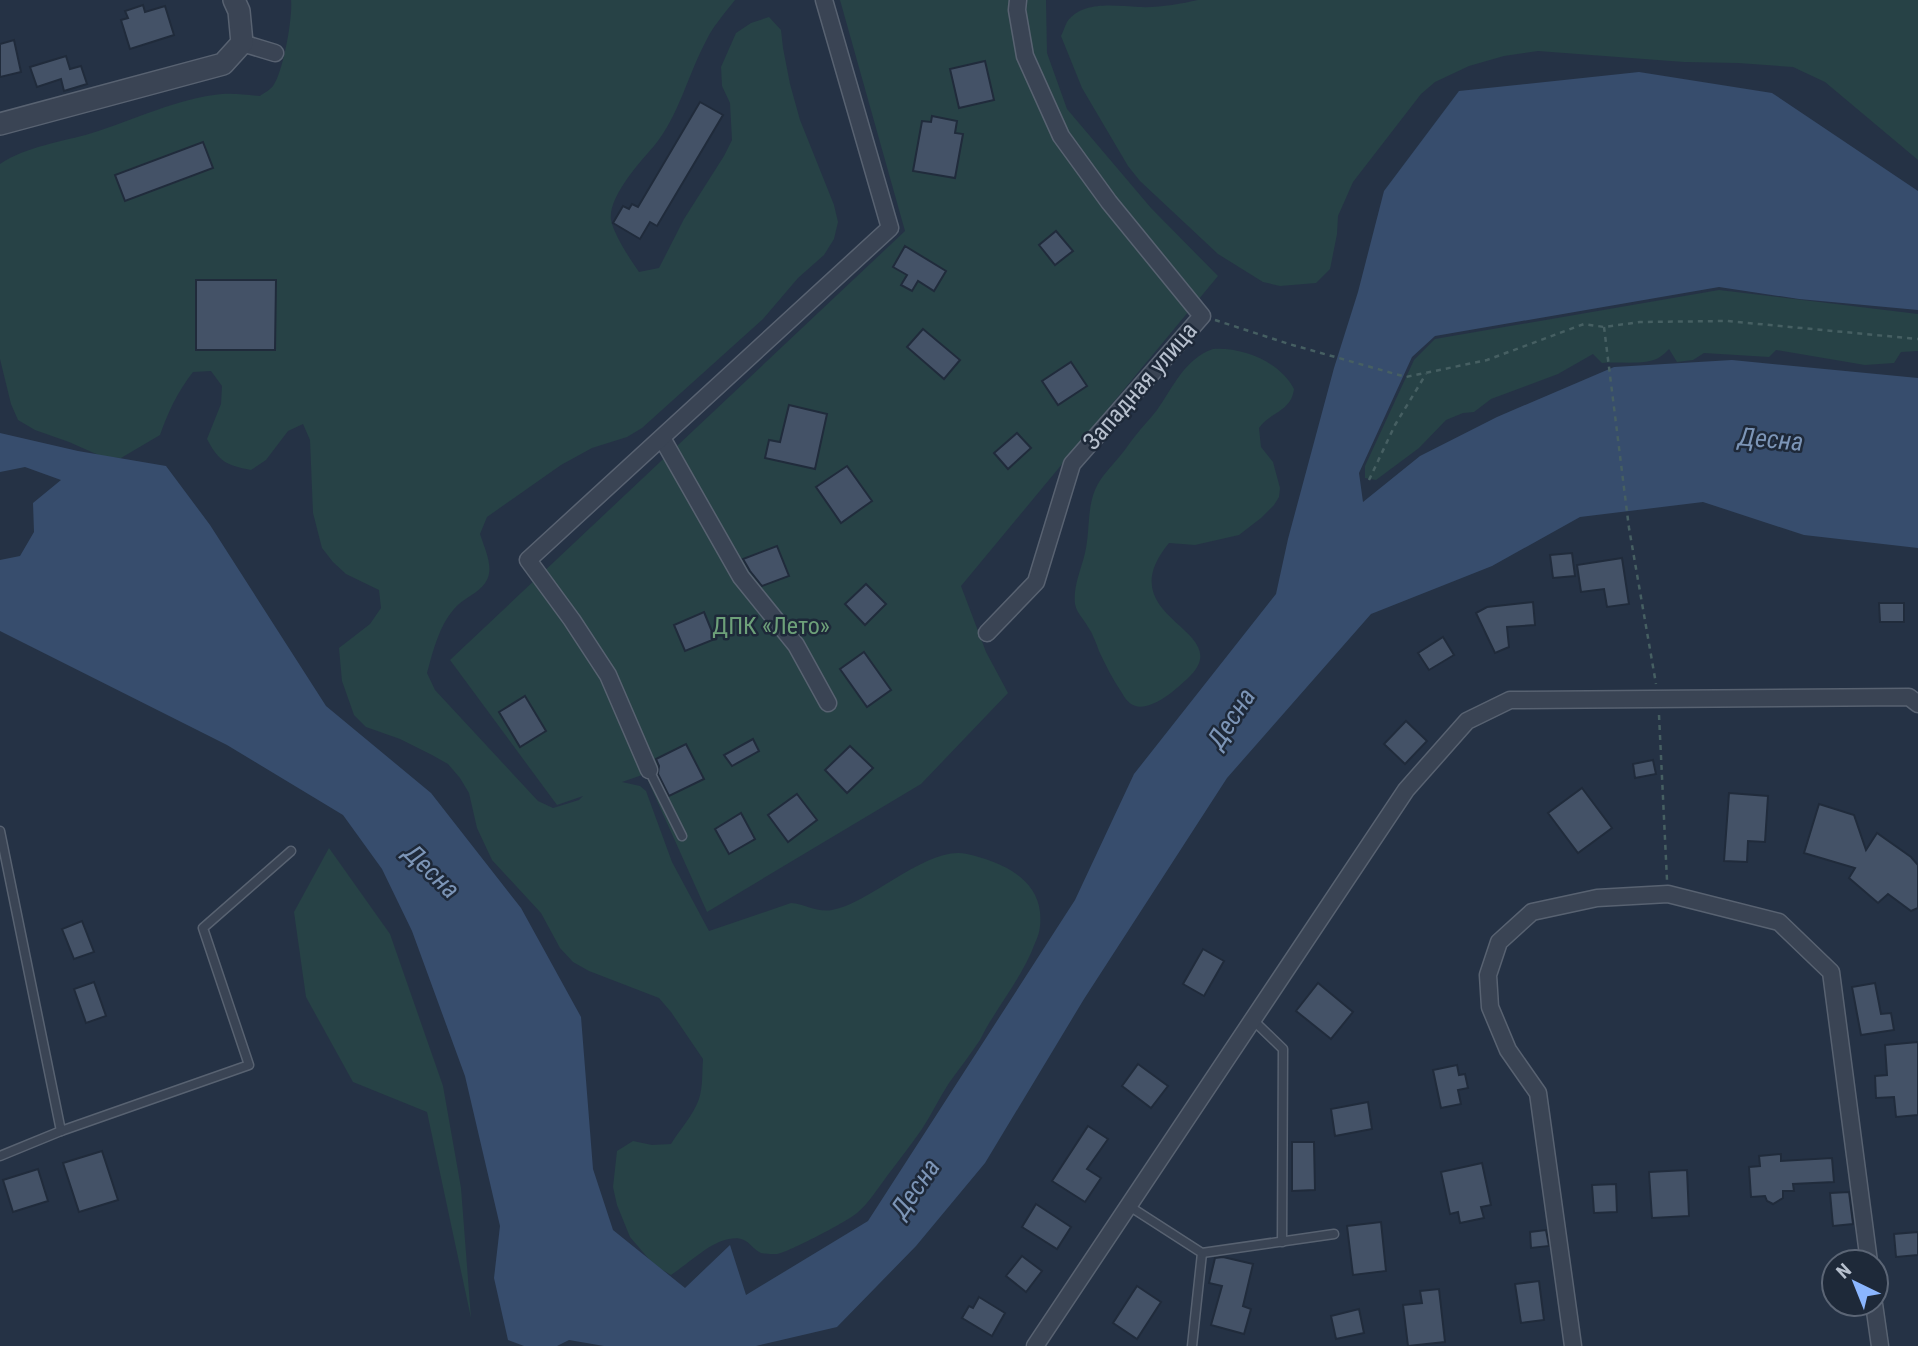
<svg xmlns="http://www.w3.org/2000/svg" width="1918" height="1346" font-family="'Roboto Condensed',sans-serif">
<rect width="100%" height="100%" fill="#253245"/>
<g fill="#274246">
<path d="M291,0H735C725,13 714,25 707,39C688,74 679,116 654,146C640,162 608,197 611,220C614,235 630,259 639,272L659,268L684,219L724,156L732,140L730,103L722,86L721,67L736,33L751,23L769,17L781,30L783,48L790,84L800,120L834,205L838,222L834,239L824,255L798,278L763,319L642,428L627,437L592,448L561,465L487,517L480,534C487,556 499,576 476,592C469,597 460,602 454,609C439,626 433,651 427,673L435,690L538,801L553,808L579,800L583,796L557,805L450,660L905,231L840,0H1046L1047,53L1067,109L1151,208L1218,276L961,586L986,652L1008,693L921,784L707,912L645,774L622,782L640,786L646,791L672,862L709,931L791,903C805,904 818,913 832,910C872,903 927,845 967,854C998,861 1036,876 1040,912C1041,924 1040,933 1035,943C1025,970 1008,993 993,1017C988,1024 984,1032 980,1040C970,1055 959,1069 949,1083C939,1098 932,1114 922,1129C911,1145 899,1160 887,1176C878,1188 869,1203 857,1213C848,1221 789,1252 777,1254C774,1254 765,1254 761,1253C750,1248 748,1235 729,1239C710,1242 688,1264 671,1275L654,1265L630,1237L617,1205L613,1187L617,1151L633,1141L652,1145L671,1144C680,1129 693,1116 699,1099C703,1087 702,1072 703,1059L671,1012L659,998L589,971L573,962L560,948L541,913L492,860L477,828L469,793L460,778L448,764L432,755L400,739L366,727L354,715L342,681L339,648L370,624L381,608L379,590L346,574L333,562L322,548L313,513L310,440L303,424L288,431L266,460L251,470C226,465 219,462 207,439L221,404L222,386L211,371L193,372C178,391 168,412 160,435L121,458L103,457L69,442L35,430L18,420L11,404L0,359V164C27,146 62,142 92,133C134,120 178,98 222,94C235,93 248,95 260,96C264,93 270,90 273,86C283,73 293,17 291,0Z"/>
<path d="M1198,0H1918V160L1825,82L1793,67L1738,63L1684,62L1538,51L1504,56L1469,66L1435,82L1421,94L1353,182L1338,216L1337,234L1330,269L1316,283L1280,286L1263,282L1218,254L1140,181L1128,166L1082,88L1061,36C1063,32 1065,26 1067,22C1082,0 1116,6 1139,7C1158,8 1180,4 1198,0Z"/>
<path d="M1719,290L1918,314V351L1901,352L1894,363L1865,365L1776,350L1769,357L1704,353L1693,360L1677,362L1669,349C1666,352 1663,355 1660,357C1646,366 1618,361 1602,363L1593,354L1558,374L1491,399L1474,412L1463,413L1446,420L1419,448L1376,480L1365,478V466L1414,360L1435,339Z"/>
<path d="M1213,349C1243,347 1280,362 1294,389C1291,412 1270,412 1259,428L1261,447L1273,462L1280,488L1279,497L1274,505L1261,518L1239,535L1195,545L1169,543C1105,620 1242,629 1187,679C1176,689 1165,699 1152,704C1138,710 1129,706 1122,693C1113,680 1106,666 1099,651C1096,643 1093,634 1088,627C1084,619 1077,614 1075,604C1073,586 1081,570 1085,553C1090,532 1087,509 1095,490C1101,476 1111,467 1120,456C1126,449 1130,442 1136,435C1143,426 1150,419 1157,410C1173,388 1184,359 1213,349Z"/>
<path d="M329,848L390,934L443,1086L461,1188L471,1318L427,1112L353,1082L306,997L294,912Z"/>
</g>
<path fill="#374d6d" d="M1639,72L1772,93L1918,191V310L1799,299L1719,287L1435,336L1412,357L1359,473L1363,502L1420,456L1497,417L1614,367L1732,360L1918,378V548L1804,535L1703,502L1580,517L1492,566L1371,614L1227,778L1084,999L985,1163L916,1246L837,1327L756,1346H604L569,1340L557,1346H524L508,1340L494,1278L500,1226L465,1076L412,931L382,869L343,815L227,745L0,631V560L20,556L34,532L33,503L61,480L25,467L0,472V433L78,451L166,466L210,525L326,706L431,793L521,908L581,1017L593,1169L613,1230L685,1288L730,1245L746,1295L868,1221L1075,900L1134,774L1276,594L1288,539L1334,368L1358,292L1384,191L1459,91Z"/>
<g fill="#445267" stroke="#202b3b" stroke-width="2">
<path d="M143,5L145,12L165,6L174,35L130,49L121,20L128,18L125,11Z"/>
<path d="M14,40L21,72L0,77V44Z"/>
<path d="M66,56L70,69L81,66L87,84L64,91L61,79L37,87L30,67Z"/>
<path d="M985,61L994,100L959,108L950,69Z"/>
<path d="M700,102L723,115L657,226L650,222L640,239L613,223L623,206L629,209L632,204L638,207Z"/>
<path d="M932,116L957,121L955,133L963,134L955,178L913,171L922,121L931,122Z"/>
<path d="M203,142L213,168L125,201L115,175Z"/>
<path d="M1056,231L1073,251L1055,265L1039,245Z"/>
<path d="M905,246L946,271L934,291L918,281L912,291L901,285L907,275L893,267Z"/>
<path d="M196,280H276L275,350H196Z"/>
<path d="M923,329L960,360L944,379L907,347Z"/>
<path d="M1071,362L1087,386L1058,405L1042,381Z"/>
<path d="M789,405L827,414L815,469L765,458L769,440L780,442Z"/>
<path d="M1017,433L1031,448L1008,469L994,453Z"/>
<path d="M847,466L872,501L841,523L816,487Z"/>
<path d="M777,546L789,576L762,586L750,571L743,559Z"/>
<path d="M1572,553L1575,576L1553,578L1550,555Z"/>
<path d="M1622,558L1629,604L1607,607L1604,589L1581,592L1577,565Z"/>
<path d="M866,584L886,604L865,625L845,604Z"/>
<path d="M1533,602L1535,625L1507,627L1509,647L1495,653L1476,613L1487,607Z"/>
<path d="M1879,603H1904V622H1880Z"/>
<path d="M704,612L715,639L685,651L674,625Z"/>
<path d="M1443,637L1454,655L1429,670L1418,653Z"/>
<path d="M864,652L891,690L867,707L840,669Z"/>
<path d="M525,696L546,731L520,747L499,712Z"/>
<path d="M1406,721L1427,741L1405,764L1384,744Z"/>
<path d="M753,739L759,751L732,766L724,755Z"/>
<path d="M686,744L704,779L669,796L658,774L659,766L656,759Z"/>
<path d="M850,746L873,768L847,793L825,770Z"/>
<path d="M1653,760L1656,774L1635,778L1633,764Z"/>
<path d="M1582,788L1612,828L1578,853L1548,813Z"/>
<path d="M1729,793L1768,796L1765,842L1748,841L1747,862L1724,861Z"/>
<path d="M797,794L817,820L788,842L768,815Z"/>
<path d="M1819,804L1854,815L1866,850L1877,833L1911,857L1918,865V908L1911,911L1888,894L1878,903L1849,878L1855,868L1804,853Z"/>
<path d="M741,813L755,839L729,854L715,829Z"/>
<path d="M82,921L94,952L74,959L62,929Z"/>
<path d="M1203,949L1224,961L1204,996L1183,984Z"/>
<path d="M94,982L106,1016L86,1023L74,989Z"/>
<path d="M1318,983L1353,1012L1331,1039L1296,1011Z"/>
<path d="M1875,983L1881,1014L1891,1013L1894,1030L1861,1035L1852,987Z"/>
<path d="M1918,1042V1115L1896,1117L1894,1097L1876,1098L1875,1076L1887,1075L1885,1045Z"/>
<path d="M1138,1064L1168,1086L1151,1108L1122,1086Z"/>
<path d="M1457,1065L1459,1075L1465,1074L1468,1088L1458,1090L1461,1104L1441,1108L1433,1070Z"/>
<path d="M1368,1102L1372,1129L1335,1136L1331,1109Z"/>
<path d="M1088,1126L1108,1139L1087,1169L1101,1178L1085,1202L1052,1181Z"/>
<path d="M1292,1142H1314L1315,1190L1292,1191Z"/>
<path d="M102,1151L118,1200L79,1212L63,1163Z"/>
<path d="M1781,1154V1161L1832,1158L1834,1182L1793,1184L1794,1191H1783V1198L1773,1204L1767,1201L1765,1196L1751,1197L1749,1167L1760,1166L1759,1156Z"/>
<path d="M1482,1163L1491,1205L1481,1207L1484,1218L1460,1223L1458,1212L1450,1214L1441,1172Z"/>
<path d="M38,1169L48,1201L13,1212L3,1180Z"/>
<path d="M1687,1170L1689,1216L1652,1218L1649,1172Z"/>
<path d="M1616,1184L1617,1212L1594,1213L1592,1185Z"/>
<path d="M1849,1192L1853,1224L1833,1226L1830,1193Z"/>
<path d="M1036,1204L1071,1227L1057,1249L1022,1227Z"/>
<path d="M1381,1222L1386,1271L1353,1275L1347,1226Z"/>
<path d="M1546,1230L1549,1246L1531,1248L1530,1232Z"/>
<path d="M1918,1232V1255L1896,1257L1894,1234Z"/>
<path d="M1022,1256L1042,1271L1026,1292L1006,1276Z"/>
<path d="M1223,1257L1253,1264L1243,1306L1251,1309L1244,1334L1211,1325L1222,1286L1209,1283L1215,1258Z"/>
<path d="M1539,1281L1544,1320L1521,1323L1515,1284Z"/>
<path d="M1137,1286L1161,1302L1137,1339L1113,1323Z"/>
<path d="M1439,1289L1445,1342L1408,1346L1403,1305L1422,1303L1420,1291Z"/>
<path d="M979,1297L1005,1313L992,1336L962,1318L969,1306L973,1308Z"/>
<path d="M1359,1309L1364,1333L1336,1339L1331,1316Z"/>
</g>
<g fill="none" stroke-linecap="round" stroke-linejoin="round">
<g stroke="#586271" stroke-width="11">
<g id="service">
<path d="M649,770L682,836"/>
<path d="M0,831L61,1131"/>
<path d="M1253,1020L1283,1049L1282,1242"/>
<path d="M0,1156L61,1131L249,1065L203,928L291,851"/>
<path d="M1129,1206L1202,1253L1192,1346"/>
<path d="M1202,1253L1334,1234"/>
</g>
</g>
<g stroke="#586271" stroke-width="19">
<g id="minor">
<path d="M242,43L275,53"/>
<path d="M662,438L741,577L796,645L828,703"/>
<path d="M987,633L1036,582L1072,464L1202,316L1109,202L1061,136L1025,56L1017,10L1018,0"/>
<path d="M649,770L608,675L572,620L528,560L890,228L824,0"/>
<path d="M1874,1304L1880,1346"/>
<path d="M1035,1346L1406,790L1467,721L1510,700L1909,697L1918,704"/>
<path d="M1573,1346L1538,1093L1508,1050L1490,1007L1488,975L1499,942L1532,912L1597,898L1668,894L1779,922L1831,972L1869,1262"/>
</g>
</g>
<g stroke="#586271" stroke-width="24">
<path id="tertiary" d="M0,124L223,64L242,43L239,11L234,0"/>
</g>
<g stroke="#465f62" stroke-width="2.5" stroke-dasharray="5 5" stroke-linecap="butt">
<path d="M1215,320L1289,344L1406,377L1487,360L1584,324L1604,327L1640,322L1727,321L1918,339"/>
<path d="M1604,327L1629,528L1656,684"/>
<path d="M1369,480L1395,425L1426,374"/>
<path d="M1659,715L1667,880"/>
</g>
<use href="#service" stroke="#3a4454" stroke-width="8"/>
<use href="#minor" stroke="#3a4454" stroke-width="16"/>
<use href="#tertiary" stroke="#3a4454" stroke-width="21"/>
</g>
<g text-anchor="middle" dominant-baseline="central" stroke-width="5" stroke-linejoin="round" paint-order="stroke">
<g font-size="24" fill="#b7c0ce" stroke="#1e2939">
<text transform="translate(1140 386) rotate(-49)">Западная улица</text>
</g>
<g font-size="24" fill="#6da079" stroke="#1e2939">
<text x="771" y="626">ДПК «Лето»</text>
</g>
<g font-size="26" font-style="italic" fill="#7c95b7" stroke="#1e2939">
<text transform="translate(1771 439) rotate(5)">Десна</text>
<text transform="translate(1231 718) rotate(-57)">Десна</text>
<text transform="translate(432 871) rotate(44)">Десна</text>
<text transform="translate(915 1188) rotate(-55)">Десна</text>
</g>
</g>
<g transform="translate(1855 1283) rotate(317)"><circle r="33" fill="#1e2939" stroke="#5b6575" stroke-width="2"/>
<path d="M0-5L12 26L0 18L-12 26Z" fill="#8bb6ff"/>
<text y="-10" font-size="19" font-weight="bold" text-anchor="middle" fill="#b7c0ce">N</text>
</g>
</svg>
